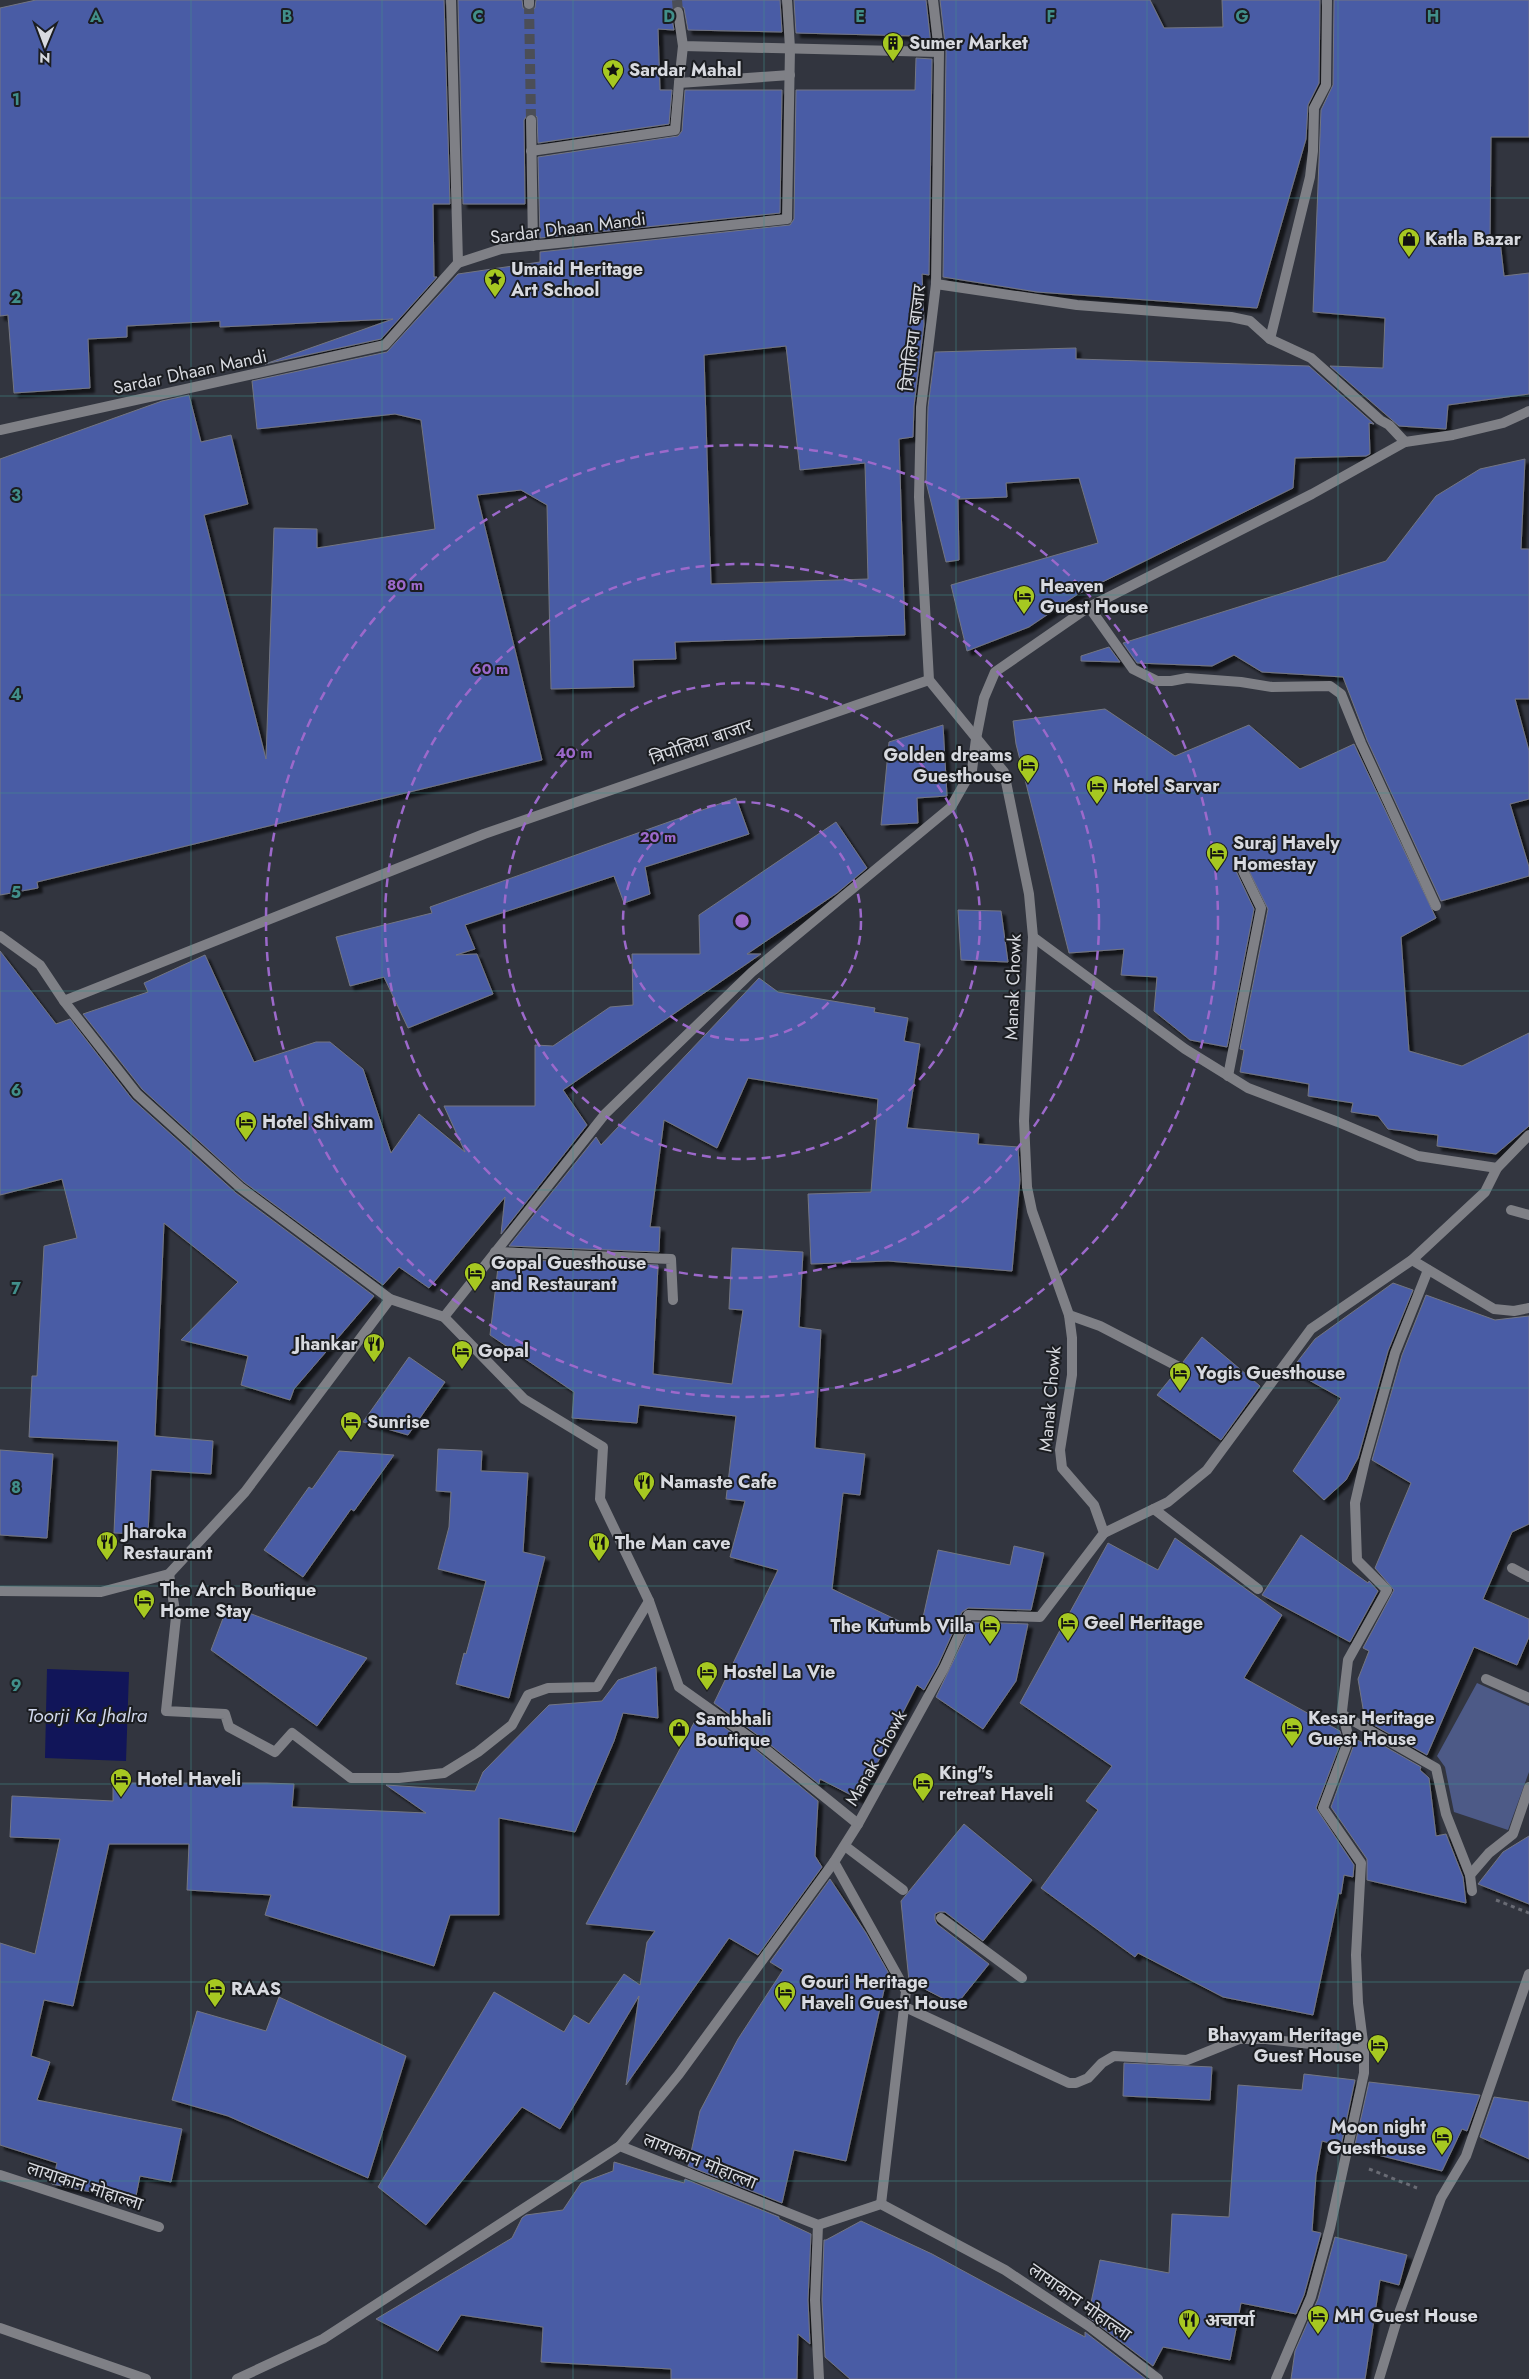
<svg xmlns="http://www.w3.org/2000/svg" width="1529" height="2379" font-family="Jost,'Noto Sans Devanagari',sans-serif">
<defs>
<filter id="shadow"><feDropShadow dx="4.5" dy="4.5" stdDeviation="1" flood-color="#0009"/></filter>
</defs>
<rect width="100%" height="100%" fill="#32353f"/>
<path fill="#4d5a87" d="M1477,1683L1529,1706V1772L1508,1830L1454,1812L1445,1767L1437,1756Z"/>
<path fill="#111559" d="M47,1669L129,1672L126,1761L45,1758Z"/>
<g fill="#4a5ba5" stroke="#737682" fill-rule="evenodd" filter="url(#shadow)">
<path d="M36,0H444L450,204H433L434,277H437L381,339L265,364L393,319L220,327V321L127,326V337L88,339L90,388L14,393L8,315L0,316V8Z"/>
<path d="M458,0H522L523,8L529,11L535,8L536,0H780L782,32L688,30L684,8L680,5L674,6L671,13L674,30L658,29L660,90H672L669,124L538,143L537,117L534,114H528L524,120L525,204H463Z"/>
<path d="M794,0H926L931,45H916V36L796,33Z"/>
<path d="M940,0H1150L1164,28L1223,27L1222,0H1320L1319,83L1308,105L1306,139L1257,308L1037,292L943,277L946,52Z"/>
<path d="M1334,0H1529V137H1491L1490,242L1500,241L1504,276L1529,273V394L1448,405L1446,429L1399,426L1330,366L1383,368L1385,318L1313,312L1321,110L1333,85Z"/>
<path d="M916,58L932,59L929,275L922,274L924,324L914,406L913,437L899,439L905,635L675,642L676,659L633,660L634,687L551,689L547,505L521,490L477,495L542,760L37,882L38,888L0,895V459L162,401L189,395L201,442L231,435L248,504L204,515L266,759L274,528L317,529V548L435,529L421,420L395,414L257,429L252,381L387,352L458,274L540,262V252L790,225L794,219L796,90H915ZM786,346L800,470L865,463L868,579L711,584L704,355Z"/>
<path d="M685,90H782L780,213L540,238L538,157L678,136L682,131Z"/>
<path d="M1076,348V359L1309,366L1374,424L1369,423L1370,454L1366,456L1295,458L1293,488L1078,594L1029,627L967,651L951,585L1098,543L1079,478L1006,483L1007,497L958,499L959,560L946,562L926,482L928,407L935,352Z"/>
<path d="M1525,459L1521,549H1529V699H1515L1529,751V799L1510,804L1529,867V876L1441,901L1367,740L1343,677L1262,672L1234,655L1212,666L1137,663L1123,643L1386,561L1436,496L1480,469Z"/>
<path d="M1109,647L1120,662L1081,661V656Z"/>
<path d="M1105,709L1175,756L1249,725L1300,769L1354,744L1436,918L1401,937L1409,1051L1462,1066L1529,1033V1126L1496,1154L1437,1146L1438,1135L1388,1129L1378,1116L1351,1112L1353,1103L1308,1096L1309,1084L1240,1072L1244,1050L1240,1049L1268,909L1246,865H1240L1236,871L1254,909L1227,1047L1190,1040L1154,1011L1157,977L1121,975L1124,949L1069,953L1016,744L1013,721Z"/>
<path d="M943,725L947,796L917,798L918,823L881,825L889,742Z"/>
<path d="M736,798L749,834L645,867L650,894L624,903L614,876L465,925L475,949L456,955L477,954L493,994L408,1028L384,977L350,986L336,937L432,913L430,907Z"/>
<path d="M836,822L867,868L837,893L747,954H761L563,1090L587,1125L501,1234L505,1197L429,1288L399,1267L383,1285L244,1182L142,1089L83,1014L148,992L144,983L205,955L254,1062L316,1042H330L363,1069L391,1153L419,1114L465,1152L444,1106H535V1045L553,1046L610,1007L633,1005L632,954H700L699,915Z"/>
<path d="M958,910L1001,911L1008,962L961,960Z"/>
<path d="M0,951L56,1024L70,1019L132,1099L236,1193L374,1296L294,1389L290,1400L241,1385L248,1356L181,1340L238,1282L164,1223L155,1436L213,1441L211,1474L151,1470L148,1534L114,1533L118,1441L29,1437L32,1376H37L44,1246L77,1238L62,1179L0,1195Z"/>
<path d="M759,978L778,992L875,1008L874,1012L908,1018L904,1041L920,1044L907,1128L979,1134L978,1144L1018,1147L1020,1180L1012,1271L888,1261L811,1264L808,1194L871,1192L878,1099L748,1078L717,1148L664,1120L650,1227H660L659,1252L509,1246L596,1137L601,1145Z"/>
<path d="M732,1248L803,1252L799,1327L821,1330L815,1448L865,1454L860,1495L843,1493L832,1589L920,1631L938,1550L1010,1565L1014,1546L1044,1553L1031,1610L968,1608L962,1612L938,1665L924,1690L917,1685L859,1799L820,1779L819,1784L763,1739L714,1703L778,1570L730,1557L745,1501L726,1499L736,1416L639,1405L637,1423L572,1418L574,1392L490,1335L499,1259L658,1265L653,1374L732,1384L743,1310L729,1309Z"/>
<path d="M1393,1283L1413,1290L1388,1351L1358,1458L1346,1480L1324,1500L1293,1471L1341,1398L1291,1370L1315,1339Z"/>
<path d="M1426,1295L1495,1320L1529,1316V1524L1512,1532L1483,1599L1529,1619V1637L1517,1665L1474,1647L1427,1755L1365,1720L1358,1679L1369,1651L1363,1648L1394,1590L1375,1568L1411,1483L1372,1460L1402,1355Z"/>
<path d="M1202,1337L1260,1386L1221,1440L1157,1395L1175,1373L1180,1374L1185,1371L1186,1366L1183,1362Z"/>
<path d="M409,1357L445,1382L408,1435L363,1422Z"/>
<path d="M438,1449L482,1451L481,1471L528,1473L523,1552L545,1557L509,1698L456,1684L464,1653L466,1654L486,1581L438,1569L449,1527L451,1492L436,1491Z"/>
<path d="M0,1450L53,1454L47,1538L0,1535Z"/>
<path d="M339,1451L394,1455L354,1511L351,1509L303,1577L264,1550L309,1487L312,1489Z"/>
<path d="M1301,1535L1368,1583L1369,1581L1378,1591L1350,1642L1262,1595Z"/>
<path d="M1175,1538L1282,1615L1244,1678L1340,1731L1342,1739L1316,1808L1354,1865L1353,1877L1344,1875L1341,1894L1339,1893L1313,2015L1223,1997L1138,1953L1135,1957L1041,1888L1098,1810L1086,1801L1112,1766L1020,1703L1108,1543L1158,1570Z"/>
<path d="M228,1605L367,1658L317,1726L211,1650Z"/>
<path d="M972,1622L1028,1624L1016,1681L983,1729L936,1697Z"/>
<path d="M656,1667L658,1718L623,1713L614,1741L575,1832L499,1818V1915H450L434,1966L265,1915L271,1895L187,1890L189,1844H109L73,2006L44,2000L31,2056L50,2062L37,2100L182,2129L171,2182L140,2176L135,2201L52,2184L57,2163L0,2145V1943L35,1954L60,1839L10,1837L12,1796L113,1801V1783H267L294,1784L292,1807L426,1813L386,1785L475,1791L483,1772L549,1705L602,1701L618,1680Z"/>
<path d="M708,1716L755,1749L818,1801L815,1856L822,1867L758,1955L729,1938L626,2085L639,1996L560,2129L522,2107L426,2225L378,2187L494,1992L564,2032L574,2015L589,2024L624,1974L640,1985L647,1942L655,1931L586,1924L696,1719L704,1723Z"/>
<path d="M1368,1737L1421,1767L1420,1770L1429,1778L1436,1836L1446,1834L1463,1877L1466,1903L1367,1880V1859L1331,1807L1356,1739L1370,1747Z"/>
<path d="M964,1824L1032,1880L983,1941L945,1912H939L935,1914V1920L937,1924L989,1964L956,2005L909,1981L901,1901Z"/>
<path d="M1529,1836V1904L1478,1884L1503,1852Z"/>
<path d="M830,1879L866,1933L888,1972L846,2161L794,2150L782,2203L688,2166L700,2111L738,2039L783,1970L770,1962Z"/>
<path d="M279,1997L406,2056L368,2178L228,2116L172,2100L197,2011L266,2031Z"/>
<path d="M1124,2063L1212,2067L1210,2100L1123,2096Z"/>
<path d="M1304,2074L1355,2080L1341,2146L1322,2141L1316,2175L1312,2231L1321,2233L1304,2295L1296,2314L1241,2303L1230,2360L1163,2347L1153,2366L1088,2317L1100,2260L1169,2273L1172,2214L1229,2217L1238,2085L1302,2090Z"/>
<path d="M1369,2082L1480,2095L1467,2131L1462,2129L1442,2171L1354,2149Z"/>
<path d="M1494,2097L1529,2102V2159L1480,2137Z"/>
<path d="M614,2162L684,2183L685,2179L779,2217V2219L811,2234L808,2300L810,2344L798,2334L797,2379H671V2369L541,2362L543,2327L461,2315L438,2351L376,2319L512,2238L522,2218L526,2215L563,2210L581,2183L613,2171Z"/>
<path d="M861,2221L932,2254L1085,2337V2332L1146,2379H850L825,2357L822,2300L824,2240H826Z"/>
<path d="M1335,2237L1407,2255L1399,2285L1380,2280L1365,2379H1291L1295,2351L1318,2299Z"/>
</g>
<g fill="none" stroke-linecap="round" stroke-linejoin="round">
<g stroke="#4b4e57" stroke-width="10" stroke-dasharray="10 5" stroke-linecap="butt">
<path d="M677,0L678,12"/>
<path d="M529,4L531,120"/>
</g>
<g stroke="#696b74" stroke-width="3" stroke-dasharray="4 4" stroke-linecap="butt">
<path d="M1496,1900L1529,1913"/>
<path d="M1369,2169L1417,2188"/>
</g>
<g stroke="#7f8086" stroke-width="10">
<path d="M936,284L1077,305L1231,317L1250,321L1270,339L1311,358L1380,420L1389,425L1405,442"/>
<path d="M1270,339L1310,177L1313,151L1314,108L1326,85L1327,0"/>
<path d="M1089,607L1133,669L1157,681H1171L1187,678L1241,682L1272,687L1330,686L1341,694L1361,743L1436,906"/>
<path d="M1033,937L1185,1049L1248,1088L1338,1122L1418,1156L1497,1168"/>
<path d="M64,1001L137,1094L240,1187L390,1299L444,1317L524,1399L603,1447L600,1499L649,1601L679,1687L759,1744L858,1824L834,1862L906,1991L881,2204"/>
<path d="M1228,1076L1261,908L1243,871"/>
<path d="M1511,1210L1529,1215"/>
<path d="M495,1252L671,1259L673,1300"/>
<path d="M1412,1260L1494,1309L1514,1311L1529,1308"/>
<path d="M1069,1315L1100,1326L1179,1367"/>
<path d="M444,1317L605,1114L752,972L951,807L972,770L976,739"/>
<path d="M1154,1509L1258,1589"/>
<path d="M1104,1533L1168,1502L1207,1470L1311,1329L1412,1260L1485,1192L1497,1168L1529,1135"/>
<path d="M1512,1568L1529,1577"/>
<path d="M169,1574L176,1617L166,1711L225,1714L229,1727L275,1752L292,1733L351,1778H399L444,1773L478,1752L512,1725L528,1695L548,1688L597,1687L649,1601"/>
<path d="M1486,1679L1529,1698"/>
<path d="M1343,1715L1436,1768L1446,1814L1470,1875L1472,1891"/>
<path d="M845,1846L903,1890"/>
<path d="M1470,1875L1489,1853L1513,1834L1529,1787"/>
<path d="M941,1918L1022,1978"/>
<path d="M905,2007L1069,2083H1076L1088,2078L1102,2063L1114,2056L1187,2060L1239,2039H1266L1364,2050"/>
<path d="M0,2175L159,2227"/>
<path d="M1276,2379L1311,2297L1330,2228L1364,2073V2050L1358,2003L1356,1955L1361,1863L1323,1808L1349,1739L1342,1711L1348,1660L1387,1590L1357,1560L1355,1503L1365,1460L1395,1353L1428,1270"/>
<path d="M1379,2379L1399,2313L1441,2198L1466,2156L1529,1974"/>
</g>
<g stroke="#7f8086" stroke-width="10">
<path d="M451,0L458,263"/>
<path d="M529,0V4"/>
<path d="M678,12L683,46L939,52"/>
<path d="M679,83L683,46"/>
<path d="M531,120L533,246"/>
<path d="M531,151L675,130L679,83L790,75"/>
<path d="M0,430L385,345L458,263L501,249L787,219L790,48L787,0"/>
</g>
<g stroke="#7f8086" stroke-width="10">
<path d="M976,739L984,698L995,672L1089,607L1312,494L1405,442L1453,435L1503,423L1529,411"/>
<path d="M0,936L40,965L64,1001L484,834L929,680"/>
<path d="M0,1591L101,1592L169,1574L245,1492L390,1299"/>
<path d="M858,1824L944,1668L968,1615L1040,1617L1104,1533L1094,1505L1062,1468L1060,1450L1072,1375V1338L1069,1315L1032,1211L1027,1187L1024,1121L1033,937L1029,894L1004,772L929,680L919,497L921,407L936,284L939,52L933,0"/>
<path d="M620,2146L679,2074L834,1862"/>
<path d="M818,2225L815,2300L819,2379"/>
<path d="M0,2328L146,2379"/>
<path d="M237,2379L323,2339L620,2146L818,2225L881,2204L1005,2270L1089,2326L1158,2379"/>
</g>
</g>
<path fill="none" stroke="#418f8a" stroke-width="1" stroke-opacity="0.55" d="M191,0V2379M382,0V2379M573,0V2379M764,0V2379M956,0V2379M1147,0V2379M1338,0V2379M0,198H1529M0,396H1529M0,595H1529M0,793H1529M0,991H1529M0,1190H1529M0,1388H1529M0,1586H1529M0,1784H1529M0,1982H1529M0,2181H1529"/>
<g fill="none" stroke="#9c69cb" stroke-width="2.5" stroke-dasharray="9 6">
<circle cx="742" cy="921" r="119"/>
<circle cx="742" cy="921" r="238"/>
<circle cx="742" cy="921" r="357"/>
<circle cx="742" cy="921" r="476"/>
</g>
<defs>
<g id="building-pin" transform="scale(1.125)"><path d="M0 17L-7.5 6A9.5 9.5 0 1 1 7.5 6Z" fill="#a6c821" stroke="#1b1d21"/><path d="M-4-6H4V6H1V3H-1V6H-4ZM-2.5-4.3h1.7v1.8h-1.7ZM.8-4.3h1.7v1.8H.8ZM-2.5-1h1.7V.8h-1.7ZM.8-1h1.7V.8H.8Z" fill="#111"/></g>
<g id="sight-pin" transform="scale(1.125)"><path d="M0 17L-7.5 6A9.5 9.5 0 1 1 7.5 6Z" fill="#a6c821" stroke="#1b1d21"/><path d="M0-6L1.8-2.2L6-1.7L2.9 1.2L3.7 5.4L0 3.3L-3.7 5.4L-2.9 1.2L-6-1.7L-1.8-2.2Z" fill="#111"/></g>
<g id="shop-pin" transform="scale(1.125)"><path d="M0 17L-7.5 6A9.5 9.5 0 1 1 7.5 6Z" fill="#a6c821" stroke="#1b1d21"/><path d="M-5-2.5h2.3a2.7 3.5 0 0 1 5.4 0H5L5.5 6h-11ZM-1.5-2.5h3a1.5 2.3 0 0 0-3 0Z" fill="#111"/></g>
<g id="hotel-pin" transform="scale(1.125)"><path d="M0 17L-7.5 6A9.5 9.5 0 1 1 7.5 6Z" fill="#a6c821" stroke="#1b1d21"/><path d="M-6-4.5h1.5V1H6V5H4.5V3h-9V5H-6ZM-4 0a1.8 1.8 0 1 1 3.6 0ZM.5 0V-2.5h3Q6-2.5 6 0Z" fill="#111"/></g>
<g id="restaurant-pin" transform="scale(1.125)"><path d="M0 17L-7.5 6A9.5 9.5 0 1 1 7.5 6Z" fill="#a6c821" stroke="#1b1d21"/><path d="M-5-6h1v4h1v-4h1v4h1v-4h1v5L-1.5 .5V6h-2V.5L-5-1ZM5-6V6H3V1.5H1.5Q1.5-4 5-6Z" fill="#111"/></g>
</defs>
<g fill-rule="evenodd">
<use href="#building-pin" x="893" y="43"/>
<use href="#sight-pin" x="613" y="70"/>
<use href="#shop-pin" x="1409" y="239"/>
<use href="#sight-pin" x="495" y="279"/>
<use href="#hotel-pin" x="1024" y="596"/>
<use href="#hotel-pin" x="1028" y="765"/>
<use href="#hotel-pin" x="1097" y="786"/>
<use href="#hotel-pin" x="1217" y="853"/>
<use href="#hotel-pin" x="246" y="1122"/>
<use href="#hotel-pin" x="475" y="1273"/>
<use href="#restaurant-pin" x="374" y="1344"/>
<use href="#hotel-pin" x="462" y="1351"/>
<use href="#hotel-pin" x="1180" y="1373"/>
<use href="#hotel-pin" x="351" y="1422"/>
<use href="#restaurant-pin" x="644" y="1482"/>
<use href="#restaurant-pin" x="107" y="1542"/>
<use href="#restaurant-pin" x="599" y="1543"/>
<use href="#hotel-pin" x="144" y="1600"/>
<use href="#hotel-pin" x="1068" y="1623"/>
<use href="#hotel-pin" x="990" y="1626"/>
<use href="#hotel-pin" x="707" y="1672"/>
<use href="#hotel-pin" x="1292" y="1728"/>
<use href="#shop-pin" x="679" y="1729"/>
<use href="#hotel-pin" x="121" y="1779"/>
<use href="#hotel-pin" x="923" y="1783"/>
<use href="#hotel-pin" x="215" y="1989"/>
<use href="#hotel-pin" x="785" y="1992"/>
<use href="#hotel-pin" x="1378" y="2045"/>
<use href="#hotel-pin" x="1442" y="2137"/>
<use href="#hotel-pin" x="1318" y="2316"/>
<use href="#restaurant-pin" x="1189" y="2320"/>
</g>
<g text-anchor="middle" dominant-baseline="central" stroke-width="4" stroke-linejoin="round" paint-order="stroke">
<g font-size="18" font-weight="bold" fill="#d8dae0" stroke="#1b1d21" text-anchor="start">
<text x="909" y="43">Sumer Market</text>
<text x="629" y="70">Sardar Mahal</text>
<text x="1425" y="239">Katla Bazar</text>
<text x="511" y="269">Umaid Heritage<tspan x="511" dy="21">Art School</tspan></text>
<text x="1040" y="586">Heaven<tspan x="1040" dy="21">Guest House</tspan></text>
<text x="1012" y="755" text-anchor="end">Golden dreams<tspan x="1012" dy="21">Guesthouse</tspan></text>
<text x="1113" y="786">Hotel Sarvar</text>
<text x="1233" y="843">Suraj Havely<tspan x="1233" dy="21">Homestay</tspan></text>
<text x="262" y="1122">Hotel Shivam</text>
<text x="491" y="1263">Gopal Guesthouse<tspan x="491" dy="21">and Restaurant</tspan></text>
<text x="358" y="1344" text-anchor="end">Jhankar</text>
<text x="478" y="1351">Gopal</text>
<text x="1196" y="1373">Yogis Guesthouse</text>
<text x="367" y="1422">Sunrise</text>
<text x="660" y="1482">Namaste Cafe</text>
<text x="123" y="1532">Jharoka<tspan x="123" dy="21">Restaurant</tspan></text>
<text x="615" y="1543">The Man cave</text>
<text x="160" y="1590">The Arch Boutique<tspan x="160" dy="21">Home Stay</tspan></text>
<text x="1084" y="1623">Geel Heritage</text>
<text x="974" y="1626" text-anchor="end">The Kutumb Villa</text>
<text x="723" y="1672">Hostel La Vie</text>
<text x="1308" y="1718">Kesar Heritage<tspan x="1308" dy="21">Guest House</tspan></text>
<text x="695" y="1719">Sambhali<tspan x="695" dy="21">Boutique</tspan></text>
<text x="939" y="1773">King"s<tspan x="939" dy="21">retreat Haveli</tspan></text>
<text x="137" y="1779">Hotel Haveli</text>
<text x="801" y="1982">Gouri Heritage<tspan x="801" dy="21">Haveli Guest House</tspan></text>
<text x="231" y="1989">RAAS</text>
<text x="1362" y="2035" text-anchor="end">Bhavyam Heritage<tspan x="1362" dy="21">Guest House</tspan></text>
<text x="1426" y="2127" text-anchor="end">Moon night<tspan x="1426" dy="21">Guesthouse</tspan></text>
<text x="1334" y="2316">MH Guest House</text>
<text x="1205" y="2320">अचार्या</text>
</g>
<g font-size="18" fill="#d8dae0" stroke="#1b1d21">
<text transform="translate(568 228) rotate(-7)">Sardar Dhaan Mandi</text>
<text transform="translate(913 338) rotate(-83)">त्रिपोलिया बाजार</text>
<text transform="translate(190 372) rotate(-12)">Sardar Dhaan Mandi</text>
<text transform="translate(701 742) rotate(-19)">त्रिपोलिया बाजार</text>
<text transform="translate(1013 987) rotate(-88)">Manak Chowk</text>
<text transform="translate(1050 1399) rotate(-85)">Manak Chowk</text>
<text transform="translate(876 1758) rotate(-61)">Manak Chowk</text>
<text transform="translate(700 2161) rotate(22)">लायाकान मोहाल्ला</text>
<text transform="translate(85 2186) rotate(18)">लायाकान मोहाल्ला</text>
<text transform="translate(1080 2302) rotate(35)">लायाकान मोहाल्ला</text>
</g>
<g font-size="19" font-style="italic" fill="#d2d9ee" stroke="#1b1d21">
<text x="87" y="1715">Toorji Ka Jhalra</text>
</g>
</g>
<g font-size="16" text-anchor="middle" font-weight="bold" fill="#418f8a" stroke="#1b1d21" stroke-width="4" stroke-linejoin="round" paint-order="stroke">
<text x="96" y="22">A</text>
<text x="287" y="22">B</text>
<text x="478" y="22">C</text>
<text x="669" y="22">D</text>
<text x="860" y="22">E</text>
<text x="1051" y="22">F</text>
<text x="1242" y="22">G</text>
<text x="1433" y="22">H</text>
<text x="16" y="105">1</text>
<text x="16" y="303">2</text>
<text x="16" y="501">3</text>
<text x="16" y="700">4</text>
<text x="16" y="898">5</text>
<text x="16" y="1096">6</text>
<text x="16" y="1294">7</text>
<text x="16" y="1493">8</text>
<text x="16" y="1691">9</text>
</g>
<circle cx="742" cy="921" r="8" fill="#9c69cb" stroke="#1b1d21" stroke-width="2.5"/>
<g font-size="15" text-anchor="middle" font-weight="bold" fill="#9c69cb" stroke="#1b1d21" stroke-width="4" stroke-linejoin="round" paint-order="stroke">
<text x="405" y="590">80 m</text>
<text x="490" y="674">60 m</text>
<text x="574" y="758">40 m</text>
<text x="658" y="842">20 m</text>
</g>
<g transform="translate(45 45) rotate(181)" stroke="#1b1d21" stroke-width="4" paint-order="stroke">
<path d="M0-4L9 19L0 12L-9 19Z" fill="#d8dae0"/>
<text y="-8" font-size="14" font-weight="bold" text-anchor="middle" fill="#d8dae0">N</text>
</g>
</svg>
